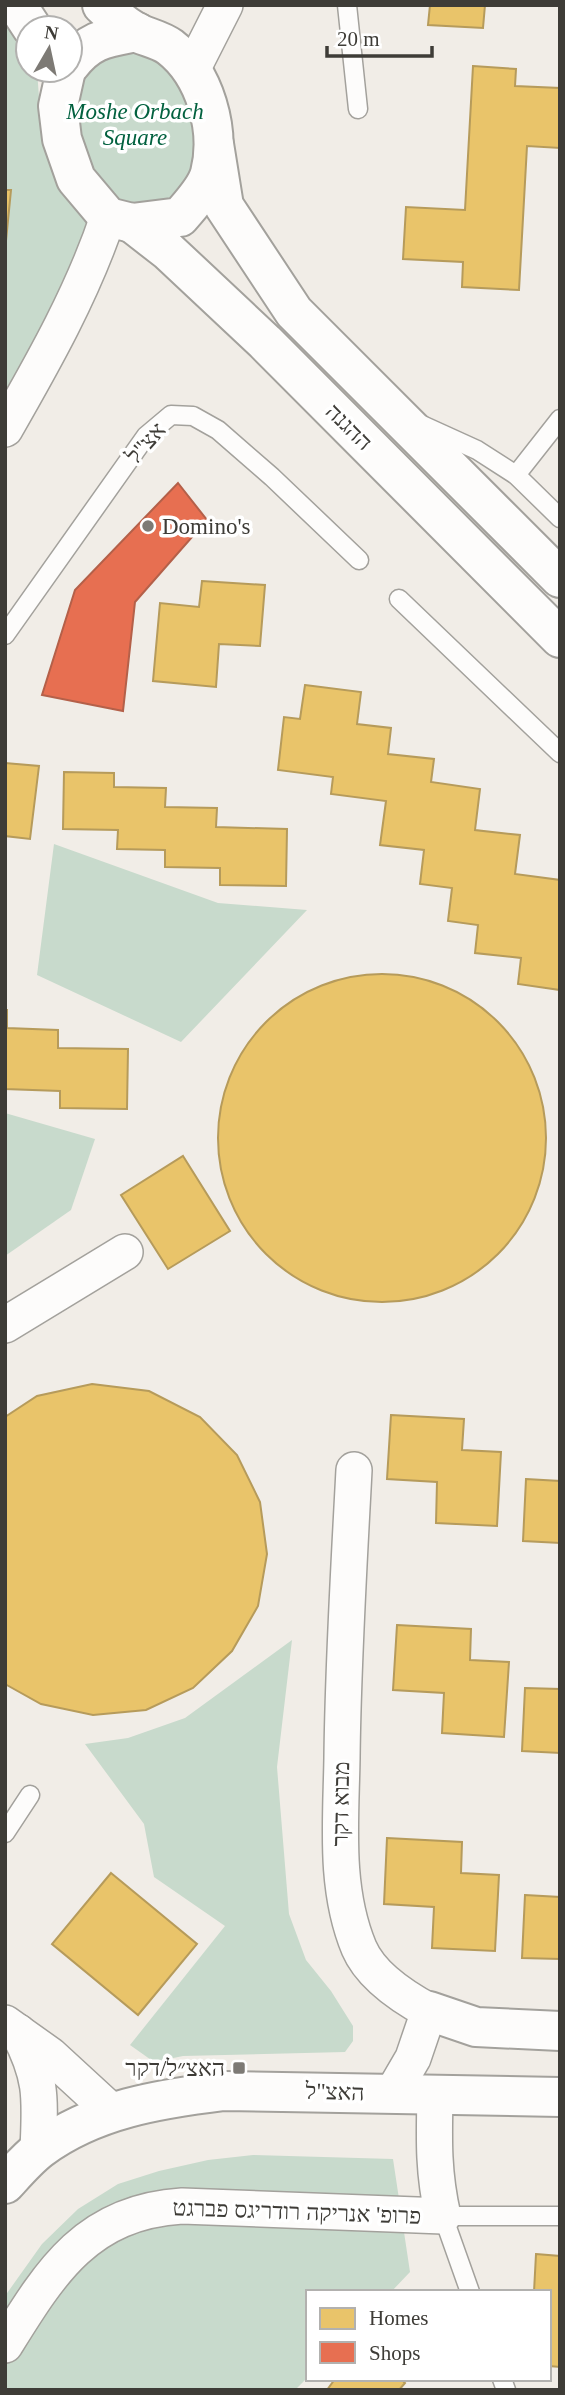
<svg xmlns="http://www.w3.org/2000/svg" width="565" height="2395" font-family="'Times New Roman',Heebo,serif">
<rect width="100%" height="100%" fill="#f1ede7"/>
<g fill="#c8dacc">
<path d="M5,18L28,52V70H37L40,111L93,226L5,407V251L11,191L5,190Z"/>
<path d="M168,46L214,144L154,221L76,179L66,70L82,50Z"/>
<path d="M54,844L218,903L307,910L181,1042L37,975Z"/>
<path d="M5,1113L95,1139L71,1210L5,1256Z"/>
<path d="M292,1640L277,1767L289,1914L306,1960L331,1991L353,2026V2041L345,2052L183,2056L154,2062L130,2045L225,1926L154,1877L144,1824L85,1744L128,1738L185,1718Z"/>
<path d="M253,2155L393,2159L410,2272L391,2292H308V2377L295,2390H5V2296L42,2244L78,2209L118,2184L159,2171L208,2160Z"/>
</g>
<g fill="#e9c46a" stroke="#b69b5b" stroke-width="2">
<path d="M430,5H485L483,28L428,25Z"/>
<path d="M473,66L516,69L515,86L560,88V148L527,146L519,290L462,287L463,262L403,259L406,207L465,210Z"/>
<path d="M5,190H11L5,251Z"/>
<path d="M202,581L265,585L260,646L219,644L216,687L153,681L160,603L199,607Z"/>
<path d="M305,685L361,692L357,724L391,728L388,754L434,759L431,782L480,789L475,830L520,835L515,874L560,880V990L518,984L521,958L475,953L478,925L448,921L452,888L420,884L424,850L380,845L386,801L331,794L333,777L278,770L284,717L300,719Z"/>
<path d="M5,763L39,766L30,839L5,836Z"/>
<path d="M64,772L114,773V787L166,788L165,807L217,808L216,827L287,829L286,886L220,885V868L165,867V850L117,849L118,830L63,829Z"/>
<circle cx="382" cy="1138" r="164"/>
<path d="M5,1010H7V1028L58,1030V1048L128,1049L127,1109L60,1108V1091L5,1089Z"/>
<path d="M183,1156L230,1231L168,1269L121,1195Z"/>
<path d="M92,1384L149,1391L200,1417L237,1455L260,1502L267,1554L258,1606L232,1651L193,1688L146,1710L93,1715L41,1704L5,1684V1417L37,1396Z"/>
<path d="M391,1415L464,1419L462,1450L501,1452L497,1526L436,1523L437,1482L387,1479Z"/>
<path d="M526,1479L560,1481V1543L523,1541Z"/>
<path d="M397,1625L471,1629L470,1660L509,1662L504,1737L442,1733L444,1693L393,1690Z"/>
<path d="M525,1688L560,1689V1753L522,1751Z"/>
<path d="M387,1838L462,1842L461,1873L499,1875L495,1951L432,1948L434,1907L384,1904Z"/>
<path d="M111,1873L197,1944L138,2015L52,1944Z"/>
<path d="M525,1895L560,1897V1959L522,1958Z"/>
<path d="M536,2254L560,2256V2367L549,2366V2292H534Z"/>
<path d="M335,2379H401L405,2383L399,2390H327Z"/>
</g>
<path fill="#e76f51" stroke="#b46049" stroke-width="2" d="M178,483L207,520L135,602L123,711L42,695L75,590Z"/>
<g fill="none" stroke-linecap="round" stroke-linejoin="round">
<g stroke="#a3a19c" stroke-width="21">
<g id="lane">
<path d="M347,5L358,109"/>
<path d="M422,425L477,450L516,475L560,518"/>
<path d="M516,475L560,419"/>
<path d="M399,599L560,753"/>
<path d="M5,635L146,436L171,415L193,416L218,430L272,477L359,560"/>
<path d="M5,1833L30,1795"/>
<path d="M470,2292L443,2216H560"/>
<path d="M502,2379L506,2390"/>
</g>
</g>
<g stroke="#a3a19c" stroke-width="38">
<g id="street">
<path d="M192,70L225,5"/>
<path d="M5,429C44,361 83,292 108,217"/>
<path d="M5,1325L125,1252"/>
<path d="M354,1470C349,1566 343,1662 342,1758C341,1821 334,1888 359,1948C371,1976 403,1997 429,2011L413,2058L392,2094"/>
<path d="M5,2023L50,2055L112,2112"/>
<path d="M18,2032C43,2079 40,2100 38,2150"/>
<path d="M5,2345C51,2271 87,2212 182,2206L443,2216C433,2173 434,2139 435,2095"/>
</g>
</g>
<g stroke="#a3a19c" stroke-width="42">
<g id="secondary">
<path d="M17,5L32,28"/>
<path d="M70,65C90,39 106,38 137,32"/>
<path d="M66,70L58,106L62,139L76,179L108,217L132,223L180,217C190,205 206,189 210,173C221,130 205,74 170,47C162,41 150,38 140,34C126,27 113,16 102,5"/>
<path d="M214,144L224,206L294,312L560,578"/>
<path d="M132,223L168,251L265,342L560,638"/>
<path d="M429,2011L476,2027L560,2031"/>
<path d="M5,2184C16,2172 27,2159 40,2149C94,2109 159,2099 224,2091L560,2097"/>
</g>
</g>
<use href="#lane" stroke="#fdfcfb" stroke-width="18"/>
<use href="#street" stroke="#fdfcfb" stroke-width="35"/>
<use href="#secondary" stroke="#fdfcfb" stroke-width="38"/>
</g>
<g fill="#7d7a75" stroke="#fff" stroke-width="2.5">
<circle cx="148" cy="526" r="7"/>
<rect x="232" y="2061" width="14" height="14" rx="3.5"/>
</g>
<g text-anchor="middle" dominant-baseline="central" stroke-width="7" stroke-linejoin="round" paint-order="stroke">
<g font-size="23" font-style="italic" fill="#02613f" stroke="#fff">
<text x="135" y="111">Moshe Orbach<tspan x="135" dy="26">Square</tspan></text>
</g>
<g font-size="23" fill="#3e3c37" stroke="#fff">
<text transform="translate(349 427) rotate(45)">ההגנה</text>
<text transform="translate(146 443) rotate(-48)">אצ"ל</text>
<text transform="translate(341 1804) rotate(-89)">מבוא דקר</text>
<text transform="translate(335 2092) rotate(2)">האצ"ל</text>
<text transform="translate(297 2212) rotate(2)">פרופ' אנריקה רודריגס פברגט</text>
</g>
<g font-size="23" fill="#3e3c37" stroke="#fff" text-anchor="start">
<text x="162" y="526">Domino's</text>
<text x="225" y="2068" text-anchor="end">האצ״ל/דקר</text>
</g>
</g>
<rect width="565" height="2395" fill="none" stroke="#3e3c37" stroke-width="14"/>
<rect x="306" y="2290" width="245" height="91" fill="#ffffff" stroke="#b2b1af" stroke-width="2"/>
<rect x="320" y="2308" width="35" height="21" fill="#e9c46a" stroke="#b2b1af" stroke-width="2"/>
<text x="369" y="2325" font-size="21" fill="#3e3c37">Homes</text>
<rect x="320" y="2342" width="35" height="21" fill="#e76f51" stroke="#b2b1af" stroke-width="2"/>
<text x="369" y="2360" font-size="21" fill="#3e3c37">Shops</text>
<g transform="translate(49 49) rotate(9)"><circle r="33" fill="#ffffff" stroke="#b2b1af" stroke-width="2"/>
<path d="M0-5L12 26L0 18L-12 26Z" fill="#7d7a75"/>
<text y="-10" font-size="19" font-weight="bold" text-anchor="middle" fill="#3e3c37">N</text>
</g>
<path d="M327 46v10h105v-10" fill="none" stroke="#3e3c37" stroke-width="3.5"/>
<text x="337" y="46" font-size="21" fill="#3e3c37" stroke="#ffffff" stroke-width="5" paint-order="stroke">20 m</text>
</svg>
